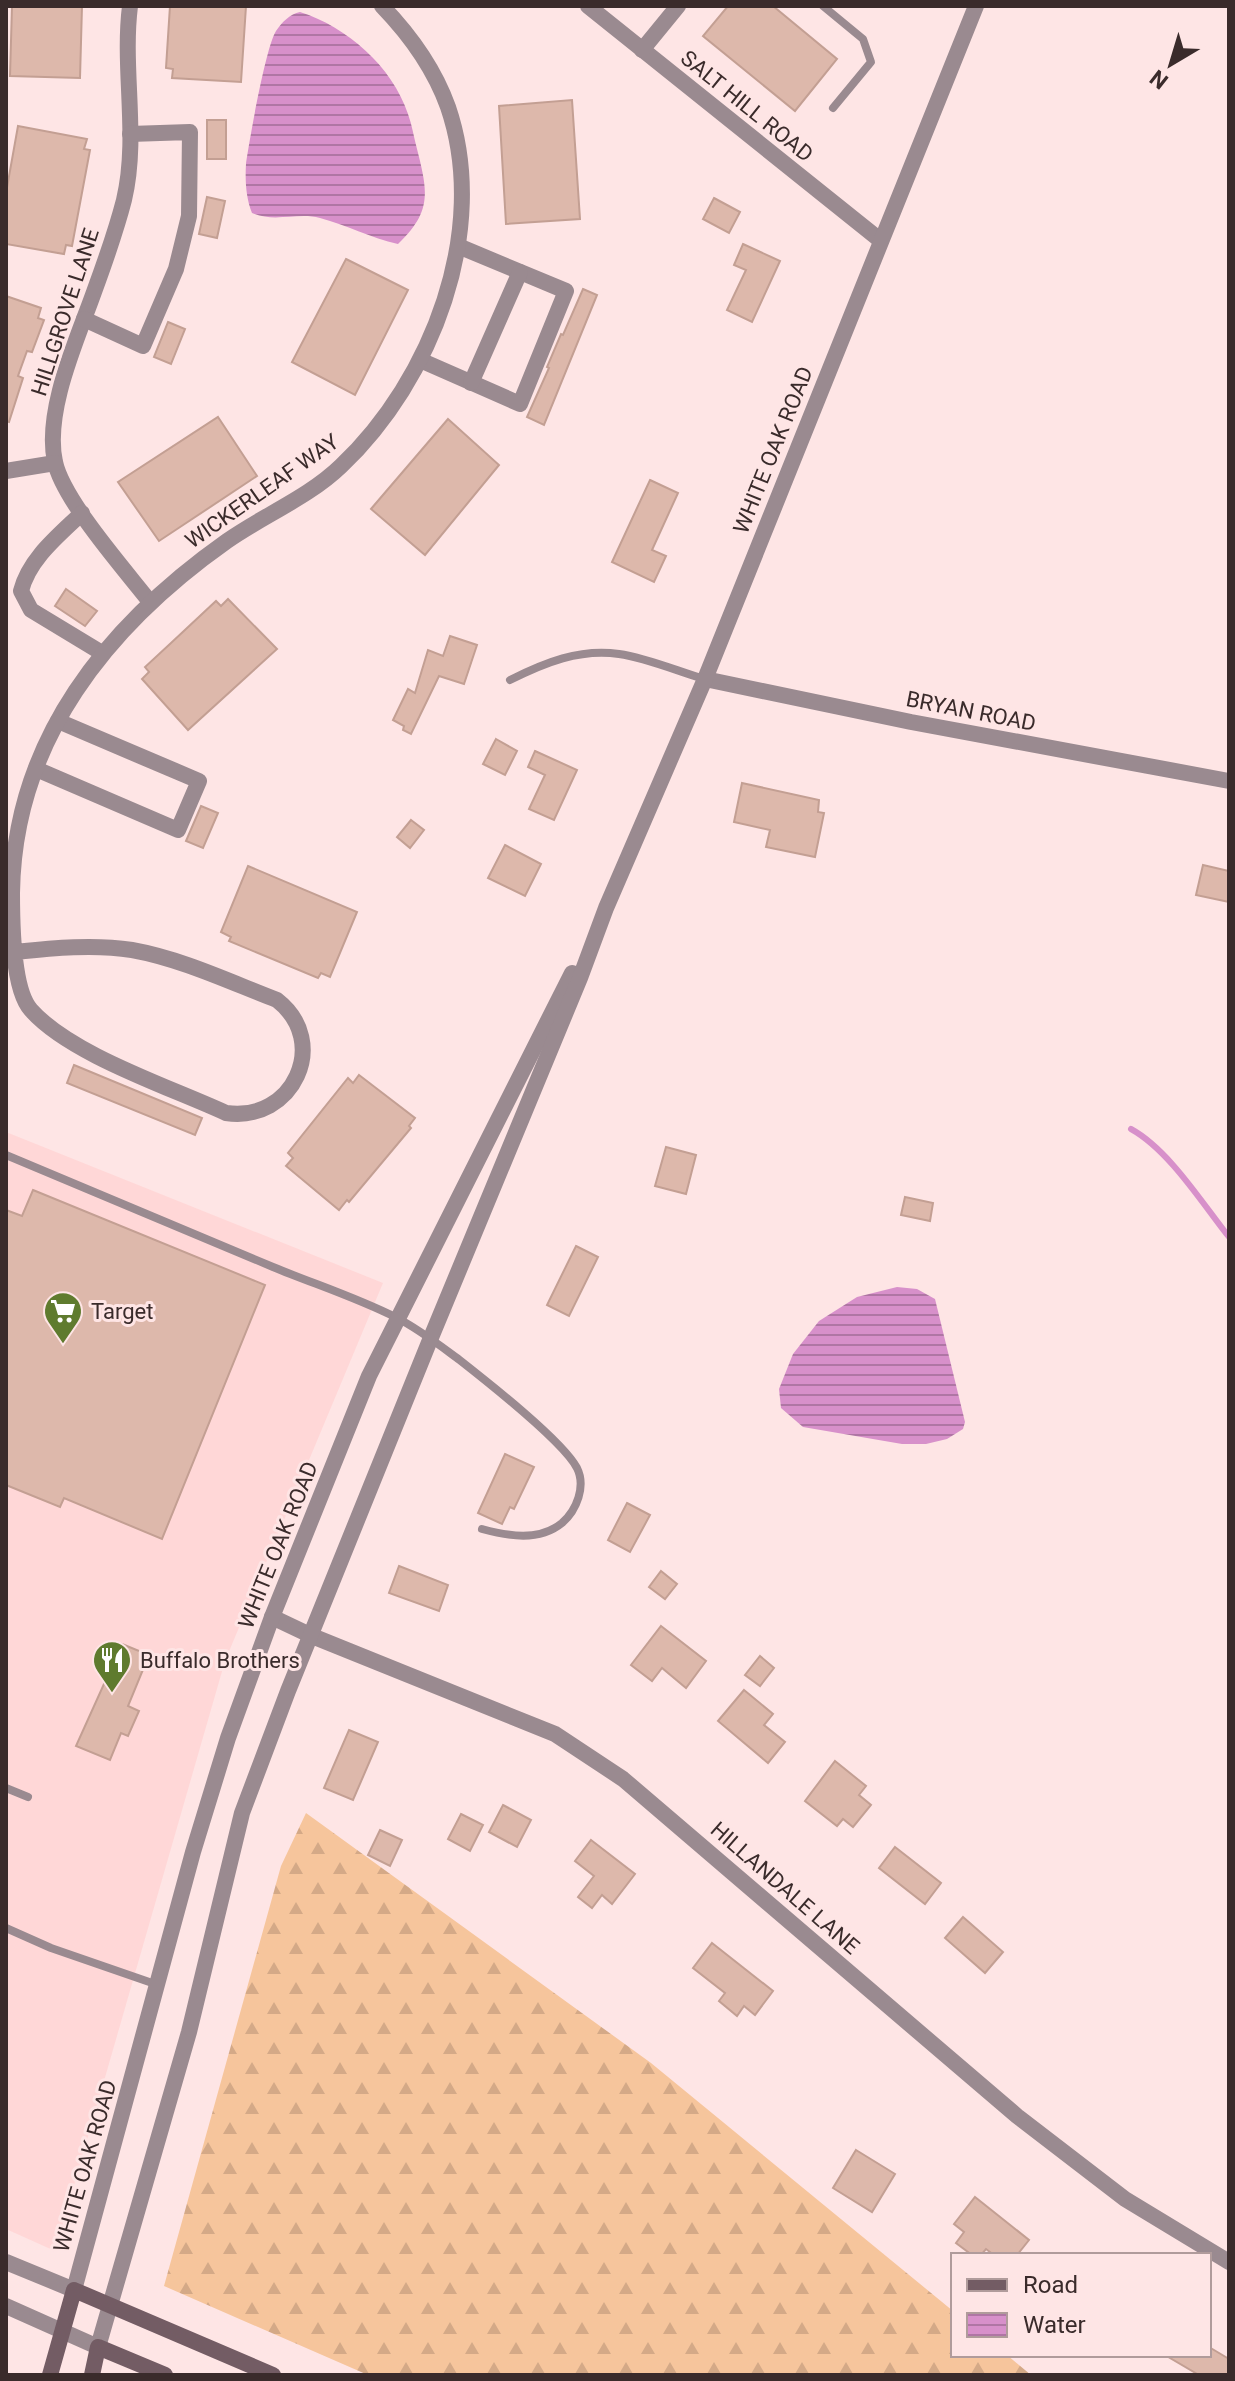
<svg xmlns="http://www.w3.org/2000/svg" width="1235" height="2381" font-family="Roboto,sans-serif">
<defs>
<pattern id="forest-firs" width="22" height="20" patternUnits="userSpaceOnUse" patternTransform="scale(2)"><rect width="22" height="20" fill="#f6c59c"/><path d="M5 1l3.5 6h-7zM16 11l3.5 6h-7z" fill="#d4a987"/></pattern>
<pattern id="water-rules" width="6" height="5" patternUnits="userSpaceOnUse" patternTransform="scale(2)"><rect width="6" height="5" fill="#d790ca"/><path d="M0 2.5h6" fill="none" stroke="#af76a4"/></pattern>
</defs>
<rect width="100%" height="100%" fill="#fee5e5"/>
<path fill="#ffd7d7" d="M6,1132L383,1283L225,1661L55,2251L6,2229Z"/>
<path fill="url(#forest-firs)" d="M306,1813L651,2063L953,2311V2355H1007L1031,2375H368L164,2286L281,1866Z"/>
<g fill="url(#water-rules)">
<path d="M300,12C347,27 392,66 408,114C412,125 414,138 417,149C428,192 432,212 398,244C371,238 347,225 320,218C298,212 274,223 252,213C246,198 245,181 246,164C249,142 266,46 276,31C282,22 290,14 300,12Z"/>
<path d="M897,1287L917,1289L935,1299L965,1422L963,1429L947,1439L926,1444H902L803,1427L781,1408L779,1389L793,1354L819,1321L857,1297Z"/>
</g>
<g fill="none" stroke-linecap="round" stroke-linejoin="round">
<path stroke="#d790ca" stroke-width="6" d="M1131,1129C1169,1150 1202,1203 1229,1237"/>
</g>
<g fill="#ddb8ab" stroke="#c39f93" stroke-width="2">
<path d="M12,6H82L80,78L10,76Z"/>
<path d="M170,6H246L241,82L172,78L173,69L166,68Z"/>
<path d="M728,6H773L837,59L795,111L703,36Z"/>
<path d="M572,100L580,219L506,224L499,106Z"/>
<rect x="207" y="120" width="19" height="39"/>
<path d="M18,126L87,139L84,149L90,150L72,246L66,245L64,254L6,244V193Z"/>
<path d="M207,197L225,201L217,238L199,234Z"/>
<path d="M714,198L740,212L729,233L703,219Z"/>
<path d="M743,244L780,261L752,322L727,310L746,270L734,265Z"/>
<path d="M346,259L408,290L355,395L292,362Z"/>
<path d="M583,289L597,295L544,425L527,417L549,368L547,367L561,334L563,335Z"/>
<path d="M6,296L41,308L38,318L44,320L32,352L27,351L18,376L23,378L9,422L6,421Z"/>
<path d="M168,322L185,329L171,364L154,357Z"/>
<path d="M218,417L257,476L159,541L118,482Z"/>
<path d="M448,419L499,465L425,555L371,509Z"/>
<path d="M650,480L678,493L652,550L666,556L654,582L612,562Z"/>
<path d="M66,589L97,611L85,626L55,606Z"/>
<path d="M228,599L277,649L188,730L142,679L149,672L145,667L171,643L216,601L221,606Z"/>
<path d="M450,636L477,645L464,684L439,676L411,734L403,730L404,726L393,720L408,689L415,693L428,650L443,656Z"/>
<path d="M496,739L517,751L505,775L483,764Z"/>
<path d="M535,751L577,770L554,820L529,809L545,775L528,767Z"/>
<path d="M742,783L819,800L818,812L824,813L815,857L766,847L770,830L734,822Z"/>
<path d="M201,806L218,813L203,848L186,841Z"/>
<path d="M411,820L424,830L410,848L397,837Z"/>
<path d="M505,845L541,864L525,896L488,878Z"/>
<path d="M1203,865L1229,871V902L1196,895Z"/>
<path d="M248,866L357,912L330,977L321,973L318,978L229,941L231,937L221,932Z"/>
<path d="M74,1065L202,1118L195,1135L67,1083Z"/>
<path d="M359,1075L415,1118L409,1126L411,1128L349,1202L347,1200L339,1210L286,1166L293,1158L288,1153L348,1078L353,1083Z"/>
<path d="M666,1147L696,1155L686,1194L655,1186Z"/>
<path d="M33,1190L265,1285L162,1539L64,1498L60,1507L6,1485V1210L22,1216Z"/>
<path d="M905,1197L933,1203L930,1221L901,1215Z"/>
<path d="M576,1246L598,1257L569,1316L547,1305Z"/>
<path d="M505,1454L534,1467L514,1509L510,1507L502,1524L478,1513Z"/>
<path d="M627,1503L650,1515L630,1552L608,1540Z"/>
<path d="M399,1566L448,1585L439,1611L389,1593Z"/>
<path d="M661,1571L677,1584L665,1599L649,1587Z"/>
<path d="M661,1626L706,1661L686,1688L662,1668L652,1681L631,1665Z"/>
<path d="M122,1644L149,1655L128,1706L139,1711L128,1736L121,1733L110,1760L76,1746Z"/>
<path d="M760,1656L774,1668L760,1686L745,1675Z"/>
<path d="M744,1690L773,1714L764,1725L785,1742L768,1763L718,1721Z"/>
<path d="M349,1730L378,1742L353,1800L324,1788Z"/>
<path d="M835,1761L866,1786L859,1795L871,1805L853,1827L843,1819L837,1826L805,1801Z"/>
<path d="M503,1805L531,1820L517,1847L489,1832Z"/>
<path d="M461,1814L483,1825L470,1851L448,1839Z"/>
<path d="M380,1830L402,1840L390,1866L368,1855Z"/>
<path d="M591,1840L635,1874L612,1904L602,1895L592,1908L578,1897L594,1876L575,1861Z"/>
<path d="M895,1847L941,1883L925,1904L879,1868Z"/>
<path d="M963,1917L1003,1952L985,1973L945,1938Z"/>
<path d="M712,1943L773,1991L755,2015L744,2006L737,2016L719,2001L725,1993L693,1968Z"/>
<path d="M856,2150L895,2174L872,2212L833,2188Z"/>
<path d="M975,2197L1029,2240L1017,2255H994L986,2249L981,2255H972L956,2243L964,2232L954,2224Z"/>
<path d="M1209,2347L1229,2359V2375H1199L1165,2355H1209Z"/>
</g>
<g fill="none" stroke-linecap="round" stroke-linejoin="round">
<g stroke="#9a8a90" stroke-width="8">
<path d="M823,6L863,39L871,62L833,108"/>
<path d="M510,680C544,663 580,648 619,654C647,658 677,671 704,679"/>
<path d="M6,1155C95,1192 184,1230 273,1267C314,1284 358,1298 397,1318C417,1328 438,1344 457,1358C485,1380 562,1440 577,1468C586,1486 577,1510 562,1523C539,1542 508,1536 482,1529"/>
<path d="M6,1788L28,1797"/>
<path d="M6,1928L51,1948L158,1985"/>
</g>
<g stroke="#9a8a90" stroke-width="16">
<path d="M130,6C122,70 139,137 124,200C116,231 105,262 94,292C77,340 44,411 55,462C63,500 125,570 150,602"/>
<path d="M588,6L880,240"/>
<path d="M642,50L678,6"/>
<path d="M84,319L143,346L176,269L189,216L190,132L130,134"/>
<path d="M420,360L520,404L566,291L458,246"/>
<path d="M471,383L520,272"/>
<path d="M6,471L55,463"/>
<path d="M82,513C58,536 29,559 21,591L31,610L102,653"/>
<path d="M36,769L178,830L199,781L58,721"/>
<path d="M16,952C53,948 94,944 132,950C182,959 230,982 277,1000C331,1042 293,1123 226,1113C170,1087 71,1055 31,1010C12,989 12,922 12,893C14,740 108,625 227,541C264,515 309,497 341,466C432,380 490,230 448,107C434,68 410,35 382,6"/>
<path d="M272,1617L312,1636L555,1734L623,1779L1017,2116L1125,2199L1229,2262"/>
</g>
<g stroke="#9a8a90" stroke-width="16">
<path d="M705,679L911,722L1229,781"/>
<path d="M6,2262L74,2290L193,1852L228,1738L272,1617L369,1376L572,973"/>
<path d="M6,2306L98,2347L189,2032L242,1813L288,1691L430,1340L580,978L606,908L705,679L976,6"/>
</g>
<g stroke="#735c64" stroke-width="16">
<path d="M50,2375L74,2290L273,2375"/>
<path d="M92,2375L98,2347L165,2375"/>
</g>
</g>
<defs>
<g id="supermarket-pin" transform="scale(2)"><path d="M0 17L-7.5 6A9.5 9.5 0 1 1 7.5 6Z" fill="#5f7b2e" stroke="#fee5e5"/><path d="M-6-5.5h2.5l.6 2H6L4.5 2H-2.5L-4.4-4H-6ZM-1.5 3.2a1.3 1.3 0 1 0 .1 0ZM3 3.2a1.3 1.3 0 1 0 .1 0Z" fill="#fff"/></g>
<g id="restaurant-pin" transform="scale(2)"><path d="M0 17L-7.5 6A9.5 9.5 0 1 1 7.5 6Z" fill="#5f7b2e" stroke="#fee5e5"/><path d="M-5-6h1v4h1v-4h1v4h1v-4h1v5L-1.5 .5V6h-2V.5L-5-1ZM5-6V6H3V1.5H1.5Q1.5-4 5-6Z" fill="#fff"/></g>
</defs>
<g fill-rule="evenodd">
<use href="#supermarket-pin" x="63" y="1311"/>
<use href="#restaurant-pin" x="112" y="1660"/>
</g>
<g text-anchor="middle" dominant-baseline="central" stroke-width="6" stroke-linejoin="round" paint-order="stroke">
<g font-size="22" fill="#3a2b2b" stroke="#fee5e5">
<text transform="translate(747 106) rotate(39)">SALT HILL ROAD</text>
<text transform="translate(65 312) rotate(-72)">HILLGROVE LANE</text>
<text transform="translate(773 450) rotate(-68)">WHITE OAK ROAD</text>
<text transform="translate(262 491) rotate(-35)">WICKERLEAF WAY</text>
<text transform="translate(971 711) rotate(11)">BRYAN ROAD</text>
<text transform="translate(278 1545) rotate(-68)">WHITE OAK ROAD</text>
<text transform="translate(785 1888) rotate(41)">HILLANDALE LANE</text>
<text transform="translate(85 2166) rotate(-74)">WHITE OAK ROAD</text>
</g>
<g font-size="22" fill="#3a2b2b" stroke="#fee5e5" text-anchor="start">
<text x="91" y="1311">Target</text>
<text x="140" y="1660">Buffalo Brothers</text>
</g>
</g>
<rect width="1235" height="2381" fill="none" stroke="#3a2b2b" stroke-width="16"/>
<rect x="951" y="2253" width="260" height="104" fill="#fee5e5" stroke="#b09b9b" stroke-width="2"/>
<rect x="967" y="2279" width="40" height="12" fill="#735c64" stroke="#b09b9b" stroke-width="2"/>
<text x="1023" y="2293" font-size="24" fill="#3a2b2b">Road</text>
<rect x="967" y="2313" width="40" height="24" fill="url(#water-rules)" stroke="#b09b9b" stroke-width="2"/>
<text x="1023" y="2333" font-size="24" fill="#3a2b2b">Water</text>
<g transform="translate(1171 64) rotate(218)" stroke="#fee5e5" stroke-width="6" paint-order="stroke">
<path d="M0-6L14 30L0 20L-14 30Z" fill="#3a2b2b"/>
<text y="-12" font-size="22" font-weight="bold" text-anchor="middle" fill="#3a2b2b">N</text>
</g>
</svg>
